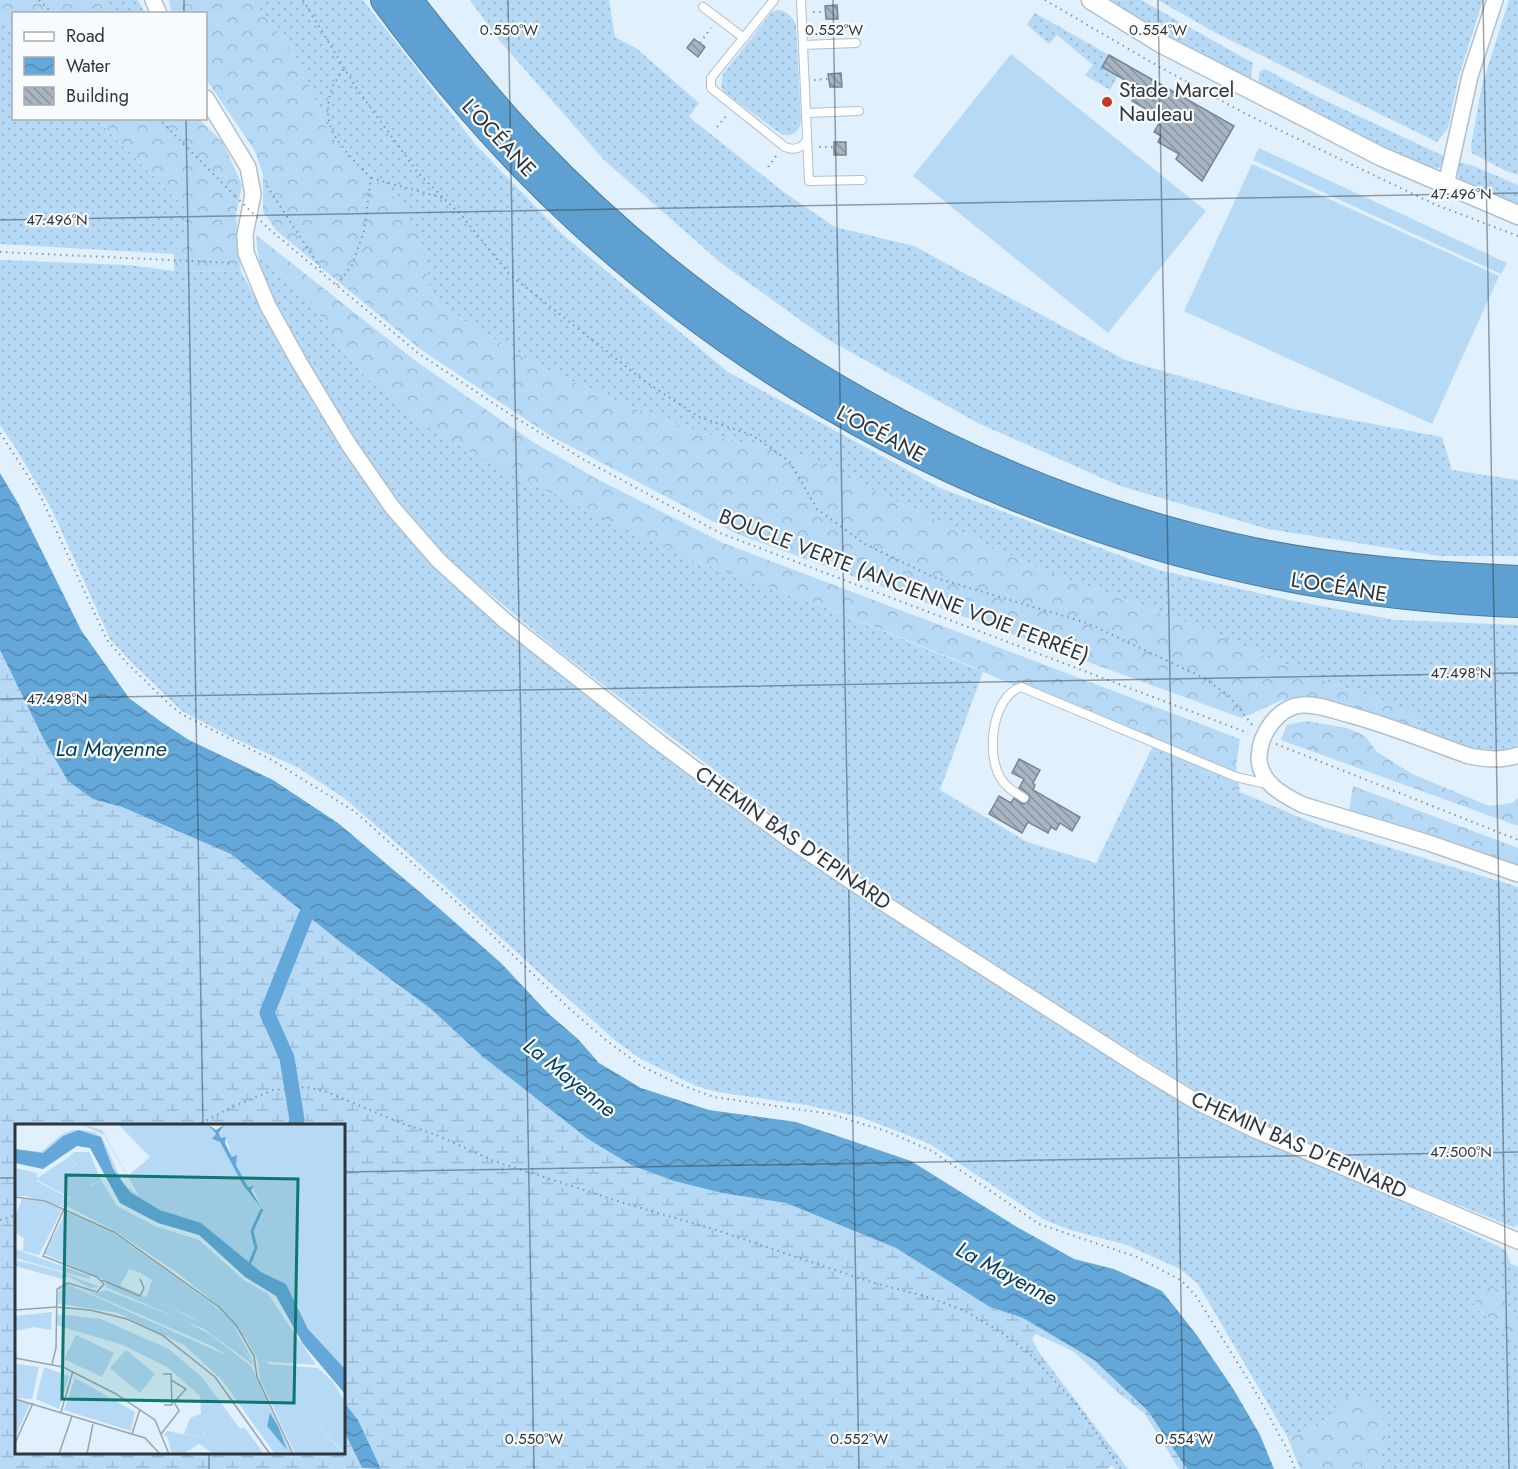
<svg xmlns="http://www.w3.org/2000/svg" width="1518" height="1469" font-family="Jost,sans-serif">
<defs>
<pattern id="grass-dots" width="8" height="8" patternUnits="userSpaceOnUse" patternTransform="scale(1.5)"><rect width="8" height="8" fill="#b6d9f5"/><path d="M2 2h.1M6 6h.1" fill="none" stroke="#9dbbd3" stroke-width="1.8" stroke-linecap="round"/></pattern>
<pattern id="forest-crowns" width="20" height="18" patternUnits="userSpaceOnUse" patternTransform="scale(1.5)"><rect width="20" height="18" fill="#b6d9f5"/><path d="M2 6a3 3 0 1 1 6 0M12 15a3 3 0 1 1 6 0" fill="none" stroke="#9dbbd3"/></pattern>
<pattern id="wetland-marsh" width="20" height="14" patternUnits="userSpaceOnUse" patternTransform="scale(1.5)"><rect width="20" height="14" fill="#b6d9f5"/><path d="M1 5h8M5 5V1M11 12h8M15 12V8" fill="none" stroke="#9dbbd3"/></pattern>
<pattern id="water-waves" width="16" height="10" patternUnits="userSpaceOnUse" patternTransform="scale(1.5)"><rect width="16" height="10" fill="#64a8da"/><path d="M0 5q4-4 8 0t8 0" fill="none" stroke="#538ab2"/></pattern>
<pattern id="building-back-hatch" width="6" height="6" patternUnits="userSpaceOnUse" patternTransform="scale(1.5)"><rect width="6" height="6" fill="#a6b5c1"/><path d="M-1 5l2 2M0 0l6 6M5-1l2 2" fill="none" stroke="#88949e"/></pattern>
</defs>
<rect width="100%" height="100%" fill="#e0f0fc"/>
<g fill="url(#grass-dots)">
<path d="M98,0H138L145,13H109Z"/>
<path d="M253,0H363L476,145L563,235L728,372L940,488L1159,570L1284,599L1395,620L1518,625V745C1486,761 1448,742 1419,728L1416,714L1301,672L1189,623L1037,568L800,455L709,435L638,410L544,369L438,305L429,286L422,246L383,185L331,140L312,93L293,52Z"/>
<path d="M470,0H609L615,37L636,48L699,103L689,117L785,193L835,227L914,246L1125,360L1293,409L1442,437L1452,470L1518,480V556H1440L1268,529L1120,486L978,423L827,339L721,263L604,160L499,40Z"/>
<path d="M1106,0H1141L1253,63L1250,83L1167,38Z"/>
<path d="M1158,0H1483L1458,79L1448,128L1437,142L1216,33Z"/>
<path d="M1509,0H1518V175L1506,171L1472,153L1471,146L1482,85Z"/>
<path d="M777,10C787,11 791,16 796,24L801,121C799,133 792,137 781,134L724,92L721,87L723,74L771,13Z"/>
<path d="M1035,13L1109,55L1102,67L1118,76L1110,90L1085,75L1093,65L1057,35L1049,44L1027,25Z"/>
<path d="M0,18L13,32L14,118L96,119L185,208L184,236L174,254L0,244Z"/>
<path d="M1265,69L1324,100L1448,158L1442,167L1429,170L1258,87L1259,72Z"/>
<path d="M1458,162L1471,165L1518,185V207L1461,183L1458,176Z"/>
<path d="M258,254L305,295L366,378L691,560L815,603L983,672L940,790L1027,842L1096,863L1153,746L1240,792L1323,827L1518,887V1225L1513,1227L1333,1155L1213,1101L1075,1016L828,857L555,648L466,574L414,524L347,427L303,355L264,283Z"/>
<path d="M0,260L128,265L174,271L241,272L318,412L411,537L561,673L768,834L954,958L1191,1107L1256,1139L1357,1180L1506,1250L1510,1263L1518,1267V1314H1513L1500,1291L1472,1306L1518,1338V1469H1379L1388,1425L1344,1397C1335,1408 1328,1419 1316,1426C1307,1430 1297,1433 1288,1438L1198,1284L1180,1269L1127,1245L1067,1229L1043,1219L930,1144L861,1117L806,1105L717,1092L696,1086L641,1059L616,1041L548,981L417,861L344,798L297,767L231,737L182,711L131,662L110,639L51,508L15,447L0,425Z"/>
</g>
<g fill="url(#forest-crowns)">
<path d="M0,0H98L109,13L14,14L13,32L0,18Z"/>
<path d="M169,0H253L293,52L312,93L331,140L383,185L406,211L422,246L429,286L438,305L544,369L638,410L709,435L800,455L1037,568L1189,623L1301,672L1416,714L1419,728L1314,698L1282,700L1242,718L737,534L551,436L420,349L277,231L263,212V174L255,151L206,79V14L171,13Z"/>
<path d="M96,119H199L223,143L242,185L236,214L241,272L174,271V254L184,236L185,208Z"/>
<path d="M256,235L417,362L533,442L595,478L723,543L1240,739L1236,766L1240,792L1153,746L954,659L815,603L691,560L491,464L419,422L366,378L305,295L258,254Z"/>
<path d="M1306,721L1347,728L1365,736L1377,752L1412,774L1489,806L1512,803L1518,798V826L1281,740L1287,725Z"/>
<path d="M1353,786L1518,848V867L1349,811Z"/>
<path d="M1489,1285L1500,1291L1513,1314H1518V1338L1472,1306Z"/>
<path d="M1356,1395L1367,1399L1388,1425L1379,1469H1300L1288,1438C1297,1433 1307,1430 1316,1426C1328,1419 1335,1408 1344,1397Z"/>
</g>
<path fill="url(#wetland-marsh)" d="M0,650L44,740L93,799L122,807L231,854L339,941L431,1009L482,1056L588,1139L631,1165L674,1181L722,1193L786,1203L896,1248L990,1307L1023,1318L1094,1360L1148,1411L1187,1469H1179L1145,1414L1122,1396L1073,1351L1036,1334L1032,1338L1038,1351L1128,1469H1115L1112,1465L1107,1469H381L358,1420L344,1402V1126H16V1452H344V1431L362,1469H0Z"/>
<g fill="#b6d9f5">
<path d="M1011,54L1206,211L1108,333L913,176Z"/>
<path d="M1259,148L1507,263L1501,274L1253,160Z"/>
<path d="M1252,164L1499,276L1432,424L1184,311Z"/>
</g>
<g fill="url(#water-waves)">
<path d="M0,473L19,505L81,630L129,698L160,721L189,740L273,780L338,823L441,910L501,963L549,1014L578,1039L599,1063L641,1088L709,1110L796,1122L911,1161L1017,1227L1074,1259L1114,1269L1162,1291L1196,1334L1234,1390L1260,1435L1274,1469H1187L1148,1411L1094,1360L1023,1318L990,1307L896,1248L786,1203L722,1193L674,1181L631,1165L588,1139L482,1056L431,1009L339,941L231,854L122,807L93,799L68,781L44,740L0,650Z"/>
<path d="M344,1402L358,1420L381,1469L362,1468L344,1431Z"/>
</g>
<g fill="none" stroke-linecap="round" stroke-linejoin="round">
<path stroke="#64a8da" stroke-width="15" d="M295,1126L297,1120L287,1058L267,1013L306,915"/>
</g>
<g fill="url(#building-back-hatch)" stroke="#788691" stroke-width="1.5">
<path d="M837,5L838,19H826L825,6Z"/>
<path d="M694,39L705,47L698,57L687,48Z"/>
<path d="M1109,55L1234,126L1202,181L1176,159L1179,154L1158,142L1161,136L1154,132L1162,118L1132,101L1139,88L1102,67Z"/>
<path d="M841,73L842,87H830L828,74Z"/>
<rect x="834" y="142" width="12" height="13"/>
<path d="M1019,759L1040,770L1033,783L1035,785L1033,790L1080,817L1072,831L1060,823L1056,830L1051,827L1048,833L1028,822L1022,833L989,814L999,796L1011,803L1014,798L1023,804L1029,801V795L1019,788L1024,779L1012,773Z"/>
</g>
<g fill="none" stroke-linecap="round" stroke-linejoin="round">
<g stroke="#b1c0cb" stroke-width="10">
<g id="service">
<path d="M774,0L711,78V88L785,147C794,151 803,148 807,139"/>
<path d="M801,0L809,181L862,180"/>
<path d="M703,7L744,38"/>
<path d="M803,45L856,43"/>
<path d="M806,113L859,111"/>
<path d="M1024,798C1015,792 1005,787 1000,777C986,753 992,697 1021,687L1236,777L1267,784"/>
</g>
</g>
<g stroke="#b1c0cb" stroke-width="18">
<g id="minor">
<path d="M153,0L159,14"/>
<path d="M206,98L248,167L253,194L245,235L246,253L268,306L299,362L349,445L392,507L439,561L503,619L660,743L790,840L885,904L1141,1068L1197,1102L1253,1129L1518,1241"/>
<path d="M1446,185L1470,76L1495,0"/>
<path d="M1518,755C1501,761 1486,759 1469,756C1427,741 1386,724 1343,713C1330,709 1316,704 1302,705C1278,707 1260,733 1259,757C1259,783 1283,795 1303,805L1429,843L1518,874"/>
</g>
</g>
<g stroke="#b1c0cb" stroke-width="21">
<path id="tertiary" d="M1091,0L1162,44L1380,156L1518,215"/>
</g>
<g stroke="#4e7b9c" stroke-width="28">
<g id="motorway">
<path d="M384,0C442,79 506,154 578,220C837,458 1167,592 1518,604"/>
<path d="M409,0C448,50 487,99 531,145C722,346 980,493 1253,551C1340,569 1429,575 1518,579"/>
</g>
</g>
<g stroke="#8b969f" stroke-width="2" stroke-dasharray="1.5 4.5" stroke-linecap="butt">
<path d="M39,0L53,14"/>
<path d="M303,0L355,86L418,173L462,216L509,274L643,380L699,417L752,435L790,462L817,509L865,544L933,577L1087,623L1204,678L1229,696L1253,726"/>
<path d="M1045,0L1156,65L1246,114L1434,204L1518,236"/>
<path d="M813,12H825"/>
<path d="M700,43L711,28"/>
<path d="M814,80L829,79"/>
<path d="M158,118L235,196"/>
<path d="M717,127L727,115"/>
<path d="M819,147H834"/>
<path d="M768,167L777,155"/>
<path d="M371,178L443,198"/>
<path d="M267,186L323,272"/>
<path d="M269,229L418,353L505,411L581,458L720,533L1248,733"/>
<path d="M0,252L234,263"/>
<path d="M337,285L352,265L364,231L371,178C346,151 317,130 332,89C334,82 340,75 344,68"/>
<path d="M0,433L39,493L107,640L128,664L170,705L183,715L270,759L354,811L461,906L571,1010L607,1041L641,1066L681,1085L714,1097L830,1114L886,1131L932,1151L1039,1224L1137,1257L1182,1281L1196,1296L1255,1391L1287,1449L1295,1469"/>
<path d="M1276,744L1518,840"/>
<path d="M196,1126L230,1108L273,1090L306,1087L327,1092L401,1123L434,1134L494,1161L624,1203L713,1229L871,1282L931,1298L965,1311L1001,1332L1032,1356L1076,1404L1121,1469"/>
<path d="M0,1220L16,1215"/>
</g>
<use href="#service" stroke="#fff" stroke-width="8"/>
<use href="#minor" stroke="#fff" stroke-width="15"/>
<use href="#tertiary" stroke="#fff" stroke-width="18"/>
<use href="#motorway" stroke="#5ea0d1" stroke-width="26"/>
<path stroke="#8b969f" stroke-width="2" stroke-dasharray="1.5 4.5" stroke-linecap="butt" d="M235,196L269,229"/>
</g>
<path fill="none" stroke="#2f353a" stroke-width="1.5" stroke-opacity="0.45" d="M184,0V14M508,0L534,1469M833,0L859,1469M1158,0L1184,1469M1483,0L1509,1469M186,118L203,1126M0,220L1518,193M0,699L1518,673M344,1172L1518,1152M0,1178H16M209,1452V1469"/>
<circle fill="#c43922" stroke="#f8fbfe" stroke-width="2" cx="1107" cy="102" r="6"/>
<g text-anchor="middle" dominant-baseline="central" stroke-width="4.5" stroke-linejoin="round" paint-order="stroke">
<g font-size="21" fill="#2f353a" stroke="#f8fbfe" text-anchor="start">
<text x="1119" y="90">Stade Marcel<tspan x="1119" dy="24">Nauleau</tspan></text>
</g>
<g font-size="21" fill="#2f353a" stroke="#f8fbfe">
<text transform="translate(499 138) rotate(47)">L’OCÉANE</text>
<text transform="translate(881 434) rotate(28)">L’OCÉANE</text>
<text transform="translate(904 586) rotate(21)">BOUCLE VERTE (ANCIENNE VOIE FERRÉE)</text>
<text transform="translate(1339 587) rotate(9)">L’OCÉANE</text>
<text transform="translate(793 838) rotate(35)">CHEMIN BAS D'EPINARD</text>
<text transform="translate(1299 1145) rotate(24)">CHEMIN BAS D'EPINARD</text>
</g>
<g font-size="22" font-style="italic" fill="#033c5d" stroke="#f8fbfe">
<text x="111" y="748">La Mayenne</text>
<text transform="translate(570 1077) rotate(39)">La Mayenne</text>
<text transform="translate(1007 1273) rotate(28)">La Mayenne</text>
</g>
</g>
<g transform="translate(15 1124)">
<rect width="330" height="330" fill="#e0f0fc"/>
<path d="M54,33L61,42L69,41L68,47L74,46L77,62L86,56L102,82L140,102L184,116L229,156L253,170L301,241L243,237L232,216L195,175L164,150L100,107L42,77L41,74L57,75L21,55ZM7,75L31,78L47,86L24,131L4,126H8L9,114L0,109V92ZM51,88L97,108L196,179L217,198L240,240L224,221L175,192L131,174L137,156L124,148L114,145L105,162L29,130ZM52,160L213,232L218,246L254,281L277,330H260L207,256L169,221L103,189L41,179L44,164ZM37,188L36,206L18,203L0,207V192ZM41,190L86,195L154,225L187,253L225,305L229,303L249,330H199L184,320L168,330H157L152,312H148L152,307L192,315L187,304L185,272L152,243L108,221L41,201ZM2,240L24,243L17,275L0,274ZM253,240L303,244L318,258L330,278V330L251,247ZM29,243L54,252L44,285L21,275ZM60,254L120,288L116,307L49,286ZM246,257L270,287L277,305L289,315L283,325L286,330H280ZM0,276L15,280L0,313Z" fill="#b6d9f5"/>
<path d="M59,28H74L86,56L74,62L71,58L75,47H65L69,41L63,43L54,33ZM22,49V57L57,76L55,79L51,74L41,75L52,84L10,72ZM0,125L75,152L74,155L0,134ZM0,136L40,146L85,163L75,164L53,152L47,155L0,142ZM91,155L205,207L224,221L241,243L189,205L91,163ZM64,164L80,169L91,166L168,196L196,211L237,243L254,281L248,285L242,280L218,246L213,232L197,222ZM243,237L253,238L252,247L329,330H286L283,325L288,315L274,302L270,287L245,257ZM188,289V309L193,315L169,310L175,294Z" fill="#b6d9f5"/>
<path d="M66,0L87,6L113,52L135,33L103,0H192L201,11L198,16L205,18L228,61L247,85L237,62L233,63L221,41V31L217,33L211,14L207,16L205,10L210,0H330V245L293,205L271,160L246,148L186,100L145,86L115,68L107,60L98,45L86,13L64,6L48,12L28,29H16L0,25L26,28L46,11L57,6H65L79,8L87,13L108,60L124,72L89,11ZM0,44L22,49L10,72H0Z" fill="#b6d9f5"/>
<path d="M61,211L99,229L87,253L49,235ZM111,226L140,250L125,269L95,244Z" fill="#b6d9f5"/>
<path d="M192,0L201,6L210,0L204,9L206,14L211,13L210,19L217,33L222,31L221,41L233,63L239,62L236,66L247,85L228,61L205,18L197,15L201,10ZM64,6L86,13L98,45L115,68L145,86L186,99L246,148L271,160L293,205L330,245V270L288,220L261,172L230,153L184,111L143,99L105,79L75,24L62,22L28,45L0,39V25L28,29L48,12ZM255,289L263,302L272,326L252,302Z" fill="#64a8da"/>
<path fill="none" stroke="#64a8da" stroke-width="3" d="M235,139L241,124L237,107L247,85"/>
<path fill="none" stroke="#99a5ae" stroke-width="1.5" d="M0,73L30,77L99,108L204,183L221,201L239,232L242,253L278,330M87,156L125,172L129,164L125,155M0,186L41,183L75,186L112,195L147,211L200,253L255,330M0,234L48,243L101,270L140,296L154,330M37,240L41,224L42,165L53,159L82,168L89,160L82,153L28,132L49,85M148,250H156L157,281H149M156,256L171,265L159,278M0,275L130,314L145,330M46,288L58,247M117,310L125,285M146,310L164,287L159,278M0,319L18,279M44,330L57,292M72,330L78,300"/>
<path fill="#0f766e" fill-opacity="0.15" stroke="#0f766e" stroke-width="3" d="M51,51L283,55L279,279L47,275Z"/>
<rect width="330" height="330" fill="none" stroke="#2f353a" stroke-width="3"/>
</g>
<g font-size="15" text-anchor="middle" fill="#2f353a" stroke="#f8fbfe" stroke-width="4.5" stroke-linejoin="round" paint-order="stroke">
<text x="509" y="35">0.550°W</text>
<text x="834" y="35">0.552°W</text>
<text x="1158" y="35">0.554°W</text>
<text x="1461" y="199">47.496°N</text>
<text x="57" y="225">47.496°N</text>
<text x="1461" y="678">47.498°N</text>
<text x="57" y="704">47.498°N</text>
<text x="1461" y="1157">47.500°N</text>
<text x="534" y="1444">0.550°W</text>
<text x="859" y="1444">0.552°W</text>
<text x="1184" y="1444">0.554°W</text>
</g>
<rect x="12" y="12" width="195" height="108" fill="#f8fbfe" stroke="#a8acb0" stroke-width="1.5"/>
<rect x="24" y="32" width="30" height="9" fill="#ffffff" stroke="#a8acb0" stroke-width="1.5"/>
<text x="66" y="42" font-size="18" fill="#2f353a">Road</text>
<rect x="24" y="57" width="30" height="18" fill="url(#water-waves)" stroke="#a8acb0" stroke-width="1.5"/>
<text x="66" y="72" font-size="18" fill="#2f353a">Water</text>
<rect x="24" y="87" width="30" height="18" fill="url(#building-back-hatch)" stroke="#a8acb0" stroke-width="1.5"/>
<text x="66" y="102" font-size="18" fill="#2f353a">Building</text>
</svg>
